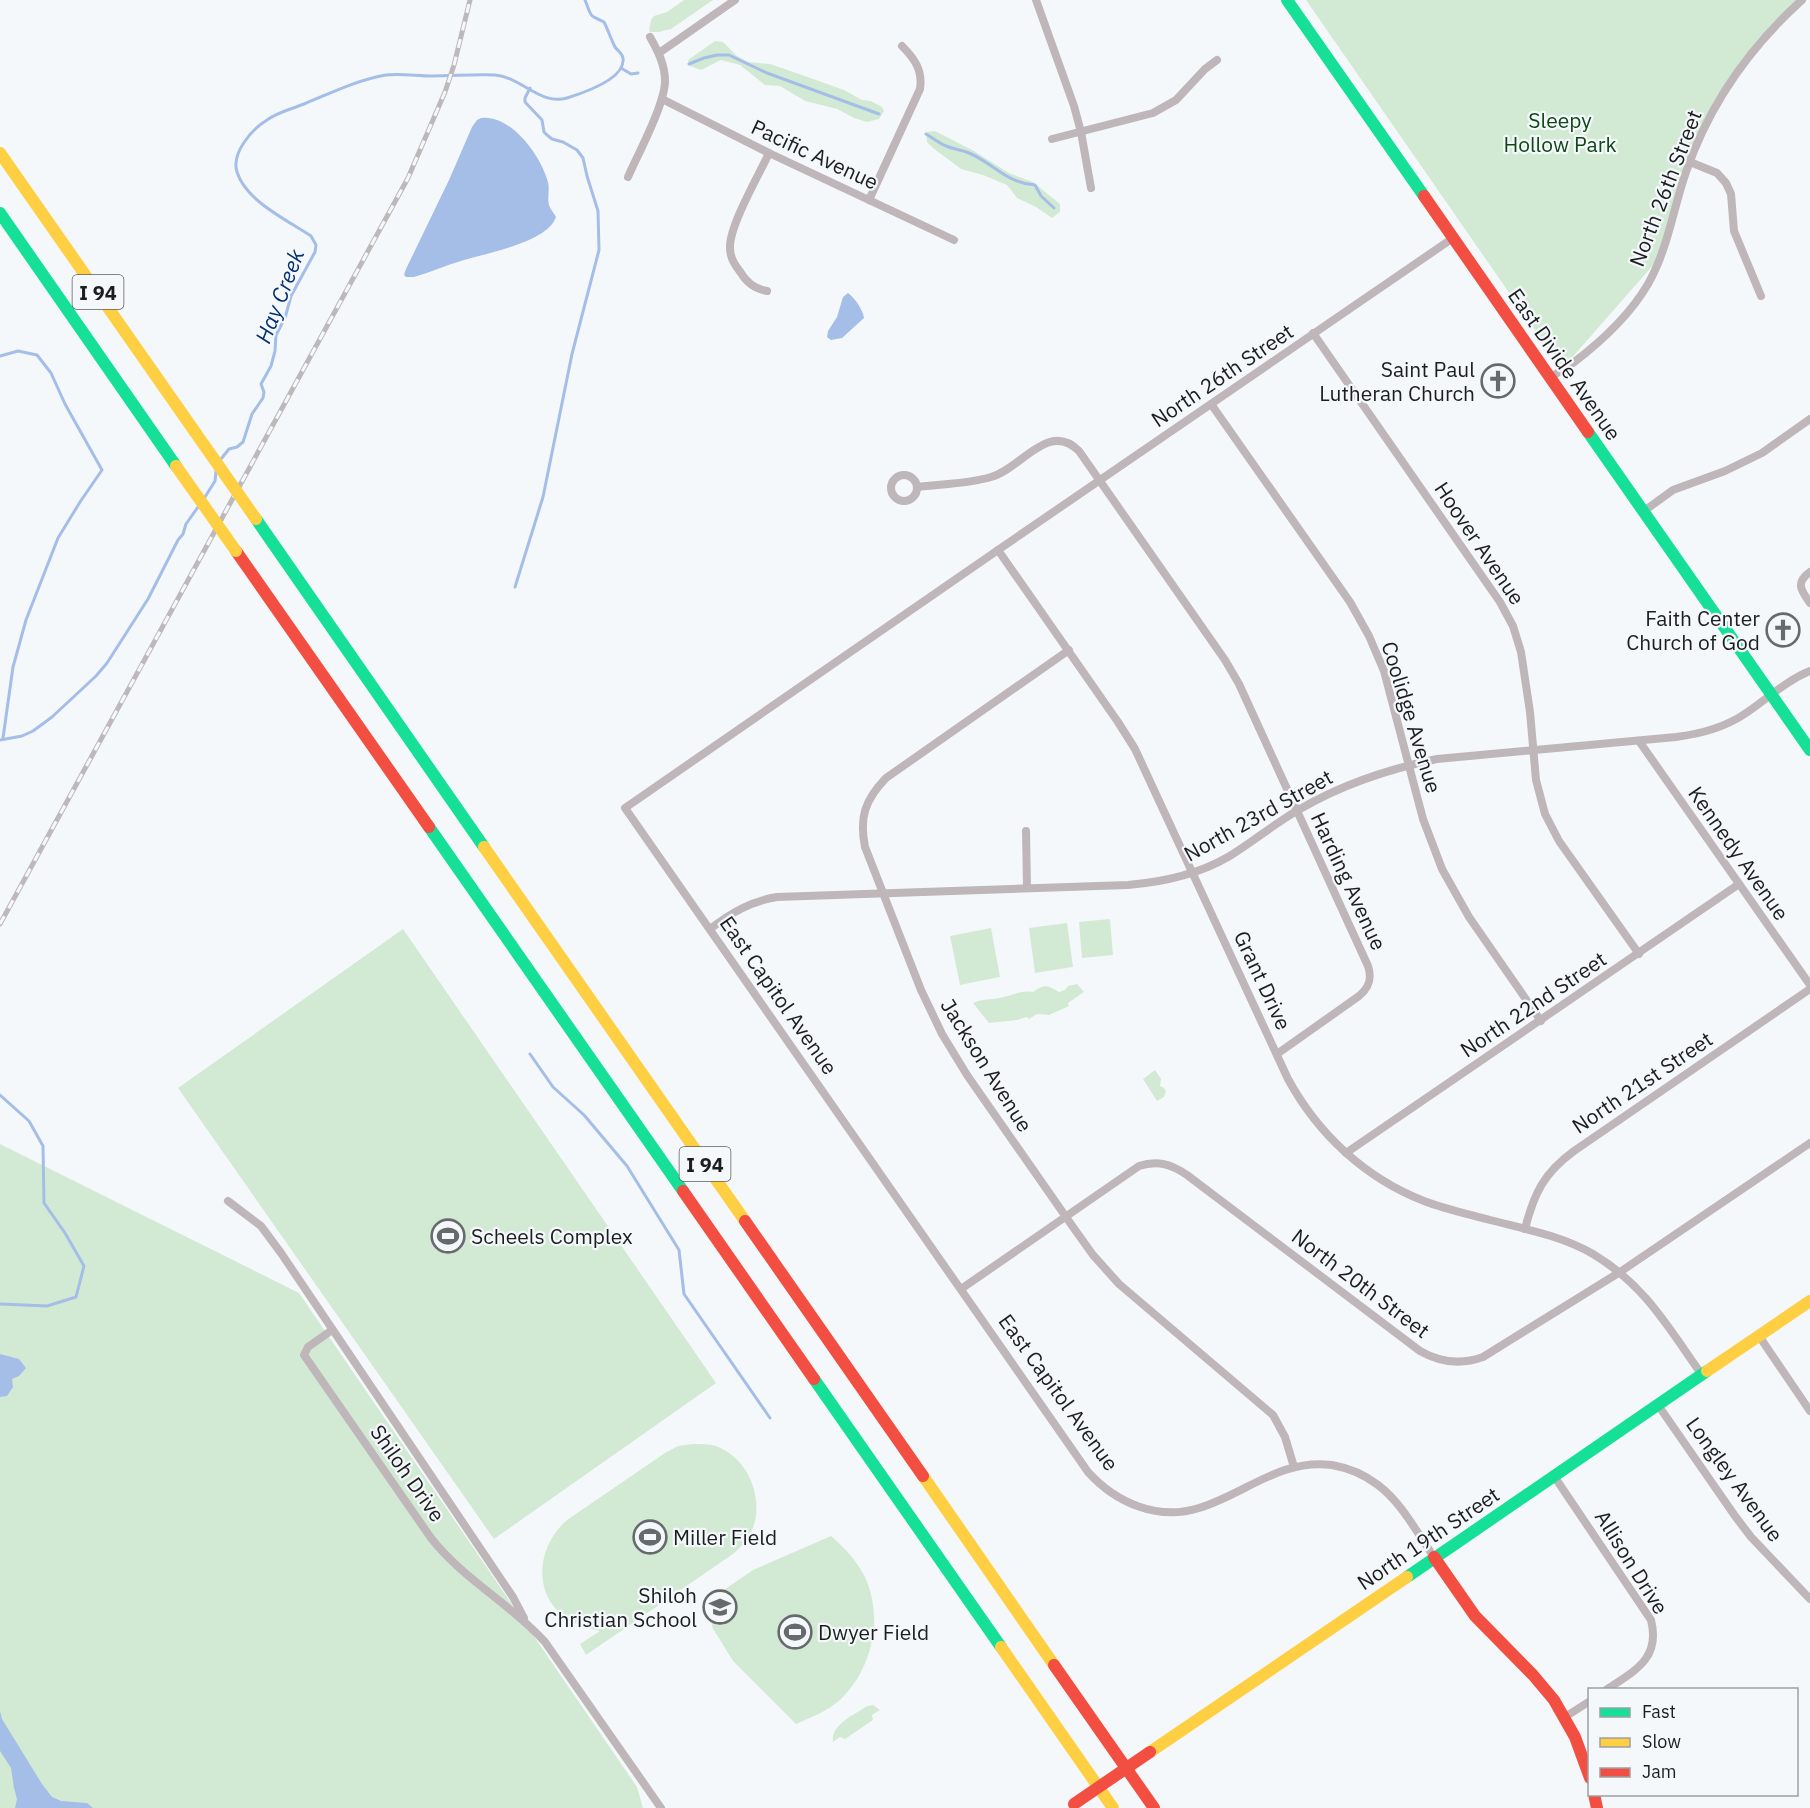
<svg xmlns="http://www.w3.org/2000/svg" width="1810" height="1808" font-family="'IBM Plex Sans',sans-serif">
<rect width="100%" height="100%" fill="#f5f8fa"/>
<g fill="#d2ead4">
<path d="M684,0H713L671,29L659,32H650L649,30L651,20L654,16L667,12Z"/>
<path d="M1306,0H1802L1773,27L1707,122L1662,255L1562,369Z"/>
<path d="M715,41L723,42L737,56L748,62L770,64L802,75L844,90L862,100L871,101L882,107L884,111L879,119L867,122L854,118L837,109L805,101L780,86L765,85L740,65L721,60L701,70L690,66L688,60Z"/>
<path d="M935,131L974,151L1009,173L1033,182L1060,204V212L1052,218L1036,207L1017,198L1007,185L983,175L961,169L933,148L927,142L926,132Z"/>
<path d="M1110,919L1113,955L1082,958L1079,922Z"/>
<path d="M1067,923L1073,967L1035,973L1029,928Z"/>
<path d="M991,928L1000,977L960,985L950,936Z"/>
<path d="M403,929L716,1383L494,1539L178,1088Z"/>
<path d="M1077,984L1084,992L1068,1003L1069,1006L1049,1015L1037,1014L1029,1019L1027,1017L1017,1020L989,1023L973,1003C983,998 993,1000 1004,997C1014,995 1022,990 1033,992C1046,984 1046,985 1059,992L1065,990L1068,986Z"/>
<path d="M1155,1070L1161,1079L1160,1086L1164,1088L1166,1091L1164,1097L1157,1101L1143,1079Z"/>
<path d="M0,1144L299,1293L637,1787L643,1808H0Z"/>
<path d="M693,1444C700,1444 709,1444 716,1446C748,1458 764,1497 753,1528C749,1539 741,1547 733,1554L586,1655L580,1644L600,1631C591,1629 582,1627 573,1622C531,1600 535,1548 567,1520L665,1453L678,1446Z"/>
<path d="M831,1536C844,1547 856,1560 864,1575C884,1616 873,1668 841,1699C828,1711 812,1717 796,1724L733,1661L712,1627L718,1594L753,1570Z"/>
<path d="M873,1705L880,1710L872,1715L873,1720L845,1739L840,1737L833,1742C830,1725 854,1715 867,1706Z"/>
</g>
<g fill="#a4bee7">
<path d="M481,118C511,114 541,156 548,182C550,190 547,197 549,205C550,209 554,213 556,217C548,242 487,253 464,260C447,265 431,272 414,277H406L404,275L406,269L449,180L472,127L477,120Z"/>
<path d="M848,293C855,298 863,310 864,318L842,338L831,340L827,337L828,331L837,317L843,297Z"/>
<path d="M0,1354L19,1359L26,1368L19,1376L12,1379L13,1387L7,1396L0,1397Z"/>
<path d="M0,1711L2,1719L42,1784L52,1797L61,1801L87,1803L93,1808H15L17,1799L14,1788L11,1768L0,1751Z"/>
</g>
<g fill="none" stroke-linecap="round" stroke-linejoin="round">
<g stroke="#a4bee7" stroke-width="3">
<path d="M689,64L704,58L717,55H729L767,73L879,114"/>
<path d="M621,68L631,74L638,73"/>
<path d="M926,134C933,138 939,143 946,146C953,149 962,150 969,153C993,163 1008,184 1035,185L1041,196L1054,208"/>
<path d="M0,356L18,351L37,355L51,373L65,404L102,470L80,502L58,538L26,620L13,667L3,738"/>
<path d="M221,459L229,449L237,447L243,442L252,414L263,398L264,392L261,384L271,366L275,351L276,335L285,318L291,296L315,252L316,245L311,236C287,220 246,201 237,172C231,153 252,129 267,120C278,112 292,109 304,104C331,93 357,80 386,75C401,73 417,76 432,76C453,76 474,74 495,75C521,77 541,106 567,98C583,93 626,79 623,58C622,53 618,51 615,47C611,39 608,30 604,22C588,15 592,17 585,0"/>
<path d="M205,497L215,481L216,471"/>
<path d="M515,587L543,497L572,354L599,250L598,211L587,176L583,158L577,150L563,142L552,139L547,135L544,132L542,120L525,102V98L530,88"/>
<path d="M0,740L22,736L33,731L52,717L96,676L107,663L148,599L178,540L183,534L186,524L198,507"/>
<path d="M530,1054L553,1087L584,1115L627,1166L679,1250L684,1294L770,1418"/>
<path d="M0,1095L29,1121L43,1146L44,1203L65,1233L84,1266L76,1297L47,1306L0,1304"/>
</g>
<g stroke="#bfb6b9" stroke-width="8">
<path d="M1036,0L1074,106L1081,132L1091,188"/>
<path d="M659,53L735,0"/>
<path d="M662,99L769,153L954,240"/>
<path d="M1052,139L1153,113L1176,100L1205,69L1217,60"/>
<path d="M1690,162L1717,173L1726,183L1731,194L1734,231L1761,296"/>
<path d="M628,177C638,154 665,104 665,81C665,65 658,51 650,37"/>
<path d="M869,200L920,89C923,71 915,59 902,46"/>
<path d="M1453,238L998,550L1118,722L1135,749L1288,1079C1318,1134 1365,1178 1424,1201C1445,1209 1468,1214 1490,1220C1525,1229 1562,1236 1593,1254C1645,1285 1668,1327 1702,1375"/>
<path d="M767,291C755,289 747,283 741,273C735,265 730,258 730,248C729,226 759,175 769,153"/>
<path d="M1313,333L1500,602L1513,626L1521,652L1530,712L1536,780L1545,814L1559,841L1639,954"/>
<path d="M1550,378C1558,372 1566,368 1573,363C1602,341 1630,315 1648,284C1668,249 1673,209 1686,172C1709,105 1750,47 1802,0"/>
<path d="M1211,404L1350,602L1369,636L1384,671L1423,819L1442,869L1469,917L1541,1021"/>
<circle cx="904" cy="488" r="13"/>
<path d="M917,487C940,484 968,484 991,477C1021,469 1048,420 1079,451L1225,660L1239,684L1368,966C1372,978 1370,987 1359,996L1277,1054"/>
<path d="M1644,511L1673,490L1725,471L1762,453L1810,419"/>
<path d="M998,550L625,808L1088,1472C1116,1503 1158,1521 1199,1508C1245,1494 1281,1458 1332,1465C1349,1468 1365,1475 1378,1485C1402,1503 1417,1533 1434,1557"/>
<path d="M1810,572C1795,583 1801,590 1810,603"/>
<path d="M1069,650L886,778C865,800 859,817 865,847L921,990L942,1034L967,1075L1073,1227L1093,1255L1119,1284L1273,1415L1285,1437L1294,1467"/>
<path d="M1639,741L1810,985"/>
<path d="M1026,831L1027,888"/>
<path d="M710,929C731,913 751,901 777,897L1128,885C1163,882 1197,875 1228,857C1253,842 1275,823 1300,809C1343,784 1388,769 1437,759L1676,737C1700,734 1723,728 1743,715C1765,701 1785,681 1810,671"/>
<path d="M1346,1153L1739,884"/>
<path d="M228,1201L261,1226L281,1253L513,1597L524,1618"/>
<path d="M1525,1229C1534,1193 1544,1173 1574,1151L1810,989"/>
<path d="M961,1289L1139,1166C1157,1160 1171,1164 1187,1175L1420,1351C1441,1363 1461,1365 1483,1357L1620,1272L1810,1143"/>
<path d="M332,1330L308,1347L304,1355L431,1538C463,1579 511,1604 545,1642L661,1808"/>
<path d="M1759,1336L1810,1411"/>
<path d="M1658,1405L1735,1516L1751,1537L1810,1599"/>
<path d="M1554,1476L1651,1620C1661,1659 1634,1671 1606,1690"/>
<path d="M1565,1717L1590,1701"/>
</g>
<g stroke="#16e098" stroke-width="12">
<path d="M1287,0L1424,196"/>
<path d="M0,213L176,466"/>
<path d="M1588,432L1810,750"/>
<path d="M256,519L484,847"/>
<path d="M429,827L683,1191"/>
<path d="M814,1379L1001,1647"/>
<path d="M1407,1577L1707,1371"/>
</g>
<g stroke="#ffcf43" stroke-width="12">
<path d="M0,153L195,432"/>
<path d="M484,847L745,1221"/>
<path d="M1707,1371L1810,1301"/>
<path d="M923,1476L1054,1665"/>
<path d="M1001,1647L1113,1808"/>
<path d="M1150,1752L1407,1577"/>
</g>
<g stroke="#f24e42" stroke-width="12">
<path d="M1424,196L1588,432"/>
<path d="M236,551L429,827"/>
<path d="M683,1191L814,1379"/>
<path d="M745,1221L923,1476"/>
<path d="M1434,1557L1475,1616L1533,1675L1554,1700L1575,1737L1590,1778"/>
<path d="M1054,1665L1154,1808"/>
<path d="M1594,1794L1597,1808"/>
</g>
<g stroke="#bdb8ba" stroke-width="5">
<path id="rail" d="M0,924L408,178L445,92L454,65L470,0"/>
</g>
<use href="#rail" stroke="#f4f8fb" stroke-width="3" stroke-dasharray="9" stroke-linecap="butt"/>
<g stroke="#ffcf43" stroke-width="12">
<path d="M195,432L256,519"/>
<path d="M176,466L236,551"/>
</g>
<path stroke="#f24e42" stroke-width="12" d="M1074,1804L1150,1752"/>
</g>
<defs>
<g id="church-ring" transform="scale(1.725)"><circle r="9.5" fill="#f4f8fb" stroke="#676a6b" stroke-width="1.5"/><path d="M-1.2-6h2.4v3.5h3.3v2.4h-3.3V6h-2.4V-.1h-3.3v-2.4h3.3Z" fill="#676a6b"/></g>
<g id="stadium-ring" transform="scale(1.725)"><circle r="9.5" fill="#f4f8fb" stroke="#676a6b" stroke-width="1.5"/><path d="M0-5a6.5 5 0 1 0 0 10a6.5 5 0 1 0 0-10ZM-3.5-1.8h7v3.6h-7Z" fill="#676a6b"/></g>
<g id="school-ring" transform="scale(1.725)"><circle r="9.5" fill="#f4f8fb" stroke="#676a6b" stroke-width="1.5"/><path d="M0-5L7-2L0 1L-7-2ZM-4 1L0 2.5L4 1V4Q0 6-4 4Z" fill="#676a6b"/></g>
</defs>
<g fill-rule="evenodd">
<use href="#church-ring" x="1498" y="381"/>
<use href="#church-ring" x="1783" y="630"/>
<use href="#stadium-ring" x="448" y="1236"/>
<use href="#stadium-ring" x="650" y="1537"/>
<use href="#school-ring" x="720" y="1607"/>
<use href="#stadium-ring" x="795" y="1632"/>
</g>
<g text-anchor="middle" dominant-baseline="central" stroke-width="4.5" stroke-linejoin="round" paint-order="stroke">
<g fill="#f4f8fb" stroke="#5c5f60" stroke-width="1.5">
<rect x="72.5" y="275" width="51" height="34" rx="4.5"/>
<rect x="679.5" y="1147" width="51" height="34" rx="4.5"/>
</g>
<g font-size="20" font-weight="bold" fill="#1b1d1e">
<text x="98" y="292">I 94</text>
<text x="705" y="1164">I 94</text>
</g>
<g font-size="21" fill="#0d4815" stroke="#f4f8fb">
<text x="1560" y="120">Sleepy<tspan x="1560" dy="24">Hollow Park</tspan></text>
</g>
<g font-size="21" fill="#1b1d1e" stroke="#f4f8fb">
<text transform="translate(815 154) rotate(25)">Pacific Avenue</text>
<text transform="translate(1665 188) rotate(-69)">North 26th Street</text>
<text transform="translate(1565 364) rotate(55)">East Divide Avenue</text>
<text transform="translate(1222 375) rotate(-34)">North 26th Street</text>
<text transform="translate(1480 543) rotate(56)">Hoover Avenue</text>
<text transform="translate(1412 717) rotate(73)">Coolidge Avenue</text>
<text transform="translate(1258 815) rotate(-29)">North 23rd Street</text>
<text transform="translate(1739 853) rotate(55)">Kennedy Avenue</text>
<text transform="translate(1349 881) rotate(65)">Harding Avenue</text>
<text transform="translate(1263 980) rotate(65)">Grant Drive</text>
<text transform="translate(779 995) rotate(55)">East Capitol Avenue</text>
<text transform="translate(1533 1004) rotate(-34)">North 22nd Street</text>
<text transform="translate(987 1065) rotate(58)">Jackson Avenue</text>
<text transform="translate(1642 1082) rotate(-34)">North 21st Street</text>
<text transform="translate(1361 1283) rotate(37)">North 20th Street</text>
<text transform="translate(1059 1392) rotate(54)">East Capitol Avenue</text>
<text transform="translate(408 1473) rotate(55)">Shiloh Drive</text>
<text transform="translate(1735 1479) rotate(54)">Longley Avenue</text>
<text transform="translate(1428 1538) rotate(-34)">North 19th Street</text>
<text transform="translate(1632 1562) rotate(58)">Allison Drive</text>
</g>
<g font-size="21" fill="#1b1d1e" stroke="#f4f8fb" text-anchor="end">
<text x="1475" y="369">Saint Paul<tspan x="1475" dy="24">Lutheran Church</tspan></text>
<text x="1760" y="618">Faith Center<tspan x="1760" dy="24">Church of God</tspan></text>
<text x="471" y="1236" text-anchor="start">Scheels Complex</text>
<text x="673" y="1537" text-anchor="start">Miller Field</text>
<text x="697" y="1595">Shiloh<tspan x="697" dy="24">Christian School</tspan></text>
<text x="818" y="1632" text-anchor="start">Dwyer Field</text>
</g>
<g font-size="22" font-style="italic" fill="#043073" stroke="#f4f8fb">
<text transform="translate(279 296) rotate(-69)">Hay Creek</text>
</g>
</g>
<rect x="1588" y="1688" width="210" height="108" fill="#f4f8fb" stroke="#9da0a3" stroke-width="1.5"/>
<rect x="1600" y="1708" width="30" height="9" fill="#16e098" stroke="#9da0a3" stroke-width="1.5"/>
<text x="1642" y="1718" font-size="18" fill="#1b1d1e">Fast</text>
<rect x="1600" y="1738" width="30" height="9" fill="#ffcf43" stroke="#9da0a3" stroke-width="1.5"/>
<text x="1642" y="1748" font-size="18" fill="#1b1d1e">Slow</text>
<rect x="1600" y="1768" width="30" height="9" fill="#f24e42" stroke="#9da0a3" stroke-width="1.5"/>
<text x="1642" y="1778" font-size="18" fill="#1b1d1e">Jam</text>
</svg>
